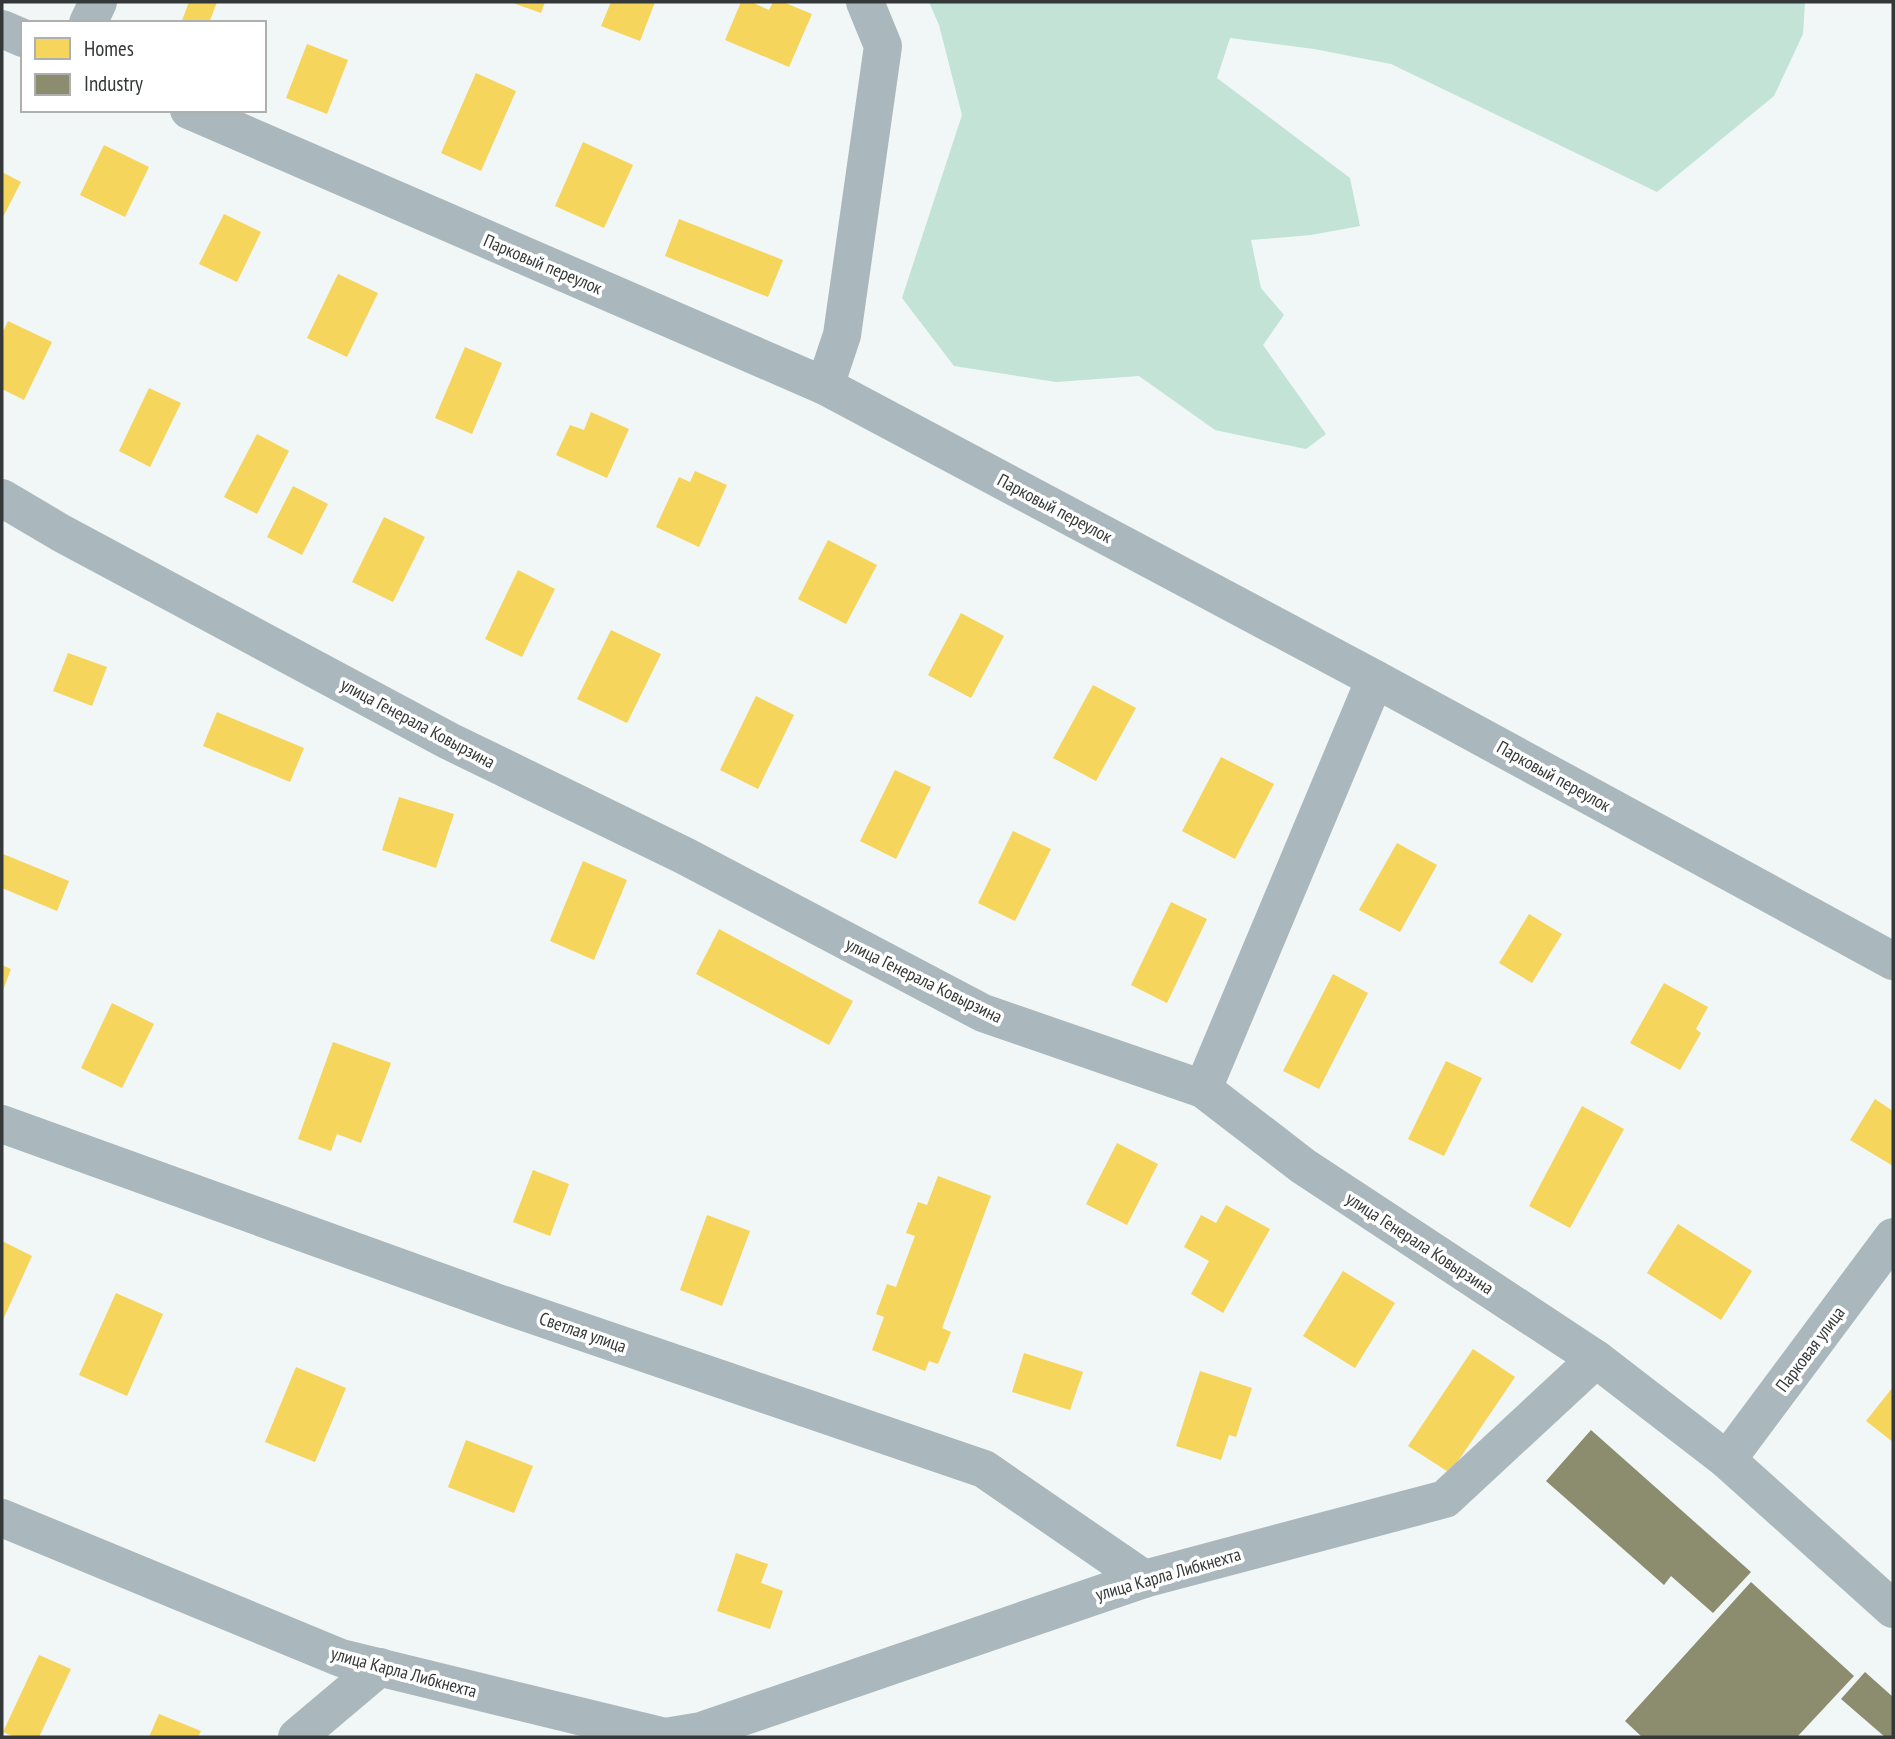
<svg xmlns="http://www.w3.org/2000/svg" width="1895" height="1739" font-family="'PT Sans Narrow',sans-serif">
<rect width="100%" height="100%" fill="#f1f6f6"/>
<path fill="#c2e3d5" d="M929,2H1805L1803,34L1774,96L1657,192L1391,64L1314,49L1230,38L1217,78L1350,178L1360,226L1311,235L1251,240L1261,288L1284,315L1263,345L1326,434L1306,449L1215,430L1139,376L1056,382L954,366L902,298L962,115L939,25Z"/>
<g fill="#f6d55c">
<path d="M189,2H217L209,23H181Z"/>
<path d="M510,2H545L541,13Z"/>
<path d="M611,2H655L640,41L601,26Z"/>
<path d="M741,2H751L769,10L773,2H783L812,14L789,67L725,40Z"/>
<path d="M307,44L348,60L327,114L286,98Z"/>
<path d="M476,73L516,91L481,171L441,153Z"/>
<path d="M583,142L633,165L604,228L555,206Z"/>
<path d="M104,145L149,167L125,217L80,195Z"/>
<path d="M2,172L21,182L2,219Z"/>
<path d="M224,214L261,232L237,282L199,264Z"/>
<path d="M679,219L783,260L768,297L665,256Z"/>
<path d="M338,274L378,293L347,357L307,338Z"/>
<path d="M8,321L52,342L24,400L2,389V334Z"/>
<path d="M465,347L502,363L472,434L435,418Z"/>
<path d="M149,388L181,403L150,467L119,451Z"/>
<path d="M591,412L629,429L607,478L556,455L570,425L584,430Z"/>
<path d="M257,434L289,451L257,514L224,497Z"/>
<path d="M695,471L727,485L699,547L656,527L679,477L690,482Z"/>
<path d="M293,486L328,504L302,555L267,537Z"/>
<path d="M384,517L425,537L393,602L352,582Z"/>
<path d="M828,540L877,565L846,624L798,599Z"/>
<path d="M518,570L555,589L522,657L485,639Z"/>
<path d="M961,613L1004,636L971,698L928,675Z"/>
<path d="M611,630L661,654L627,723L577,699Z"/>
<path d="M68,653L107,667L92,706L53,691Z"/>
<path d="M1093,685L1136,708L1096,781L1053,758Z"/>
<path d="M756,696L794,715L758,789L720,770Z"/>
<path d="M217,712L304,748L290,782L203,746Z"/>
<path d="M1221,757L1274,784L1235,859L1182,831Z"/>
<path d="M895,770L931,787L896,859L860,841Z"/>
<path d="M399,797L454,814L436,868L382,850Z"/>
<path d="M1013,831L1051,849L1015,921L978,903Z"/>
<path d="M1397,843L1437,865L1400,932L1359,910Z"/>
<path d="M3,854L69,881L57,911L2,888Z"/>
<path d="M583,861L627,880L594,960L550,941Z"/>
<path d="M1171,902L1207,919L1167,1003L1131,985Z"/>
<path d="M1529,914L1562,934L1532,983L1499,963Z"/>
<path d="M719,929L853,1001L829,1045L696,974Z"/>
<path d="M2,965L11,969L2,993Z"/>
<path d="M1333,974L1368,993L1319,1089L1283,1071Z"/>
<path d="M1664,983L1708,1007L1696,1029L1701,1033L1680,1070L1630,1043Z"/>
<path d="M112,1003L154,1024L122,1088L81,1068Z"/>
<path d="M333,1042L391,1063L361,1143L337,1134L331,1151L298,1139Z"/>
<path d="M1446,1061L1482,1078L1444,1156L1408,1139Z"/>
<path d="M1875,1099L1893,1111V1166L1850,1140Z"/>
<path d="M1582,1106L1624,1129L1570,1228L1529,1206Z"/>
<path d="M1117,1143L1158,1164L1127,1225L1086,1204Z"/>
<path d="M533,1170L569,1184L550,1236L513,1222Z"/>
<path d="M938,1176L991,1196L942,1328L951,1332L938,1364L929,1361L925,1371L872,1350L884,1317L876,1314L887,1284L896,1287L915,1236L906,1233L918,1202L927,1205Z"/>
<path d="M1226,1205L1270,1229L1223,1313L1191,1294L1209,1261L1184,1247L1201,1215L1216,1223Z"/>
<path d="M707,1215L750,1231L722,1306L680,1290Z"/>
<path d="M1678,1224L1752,1271L1721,1320L1647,1273Z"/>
<path d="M2,1241L32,1256L2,1322Z"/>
<path d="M1343,1271L1395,1303L1355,1368L1303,1336Z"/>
<path d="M116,1293L163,1314L127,1396L79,1375Z"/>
<path d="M1473,1349L1515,1377L1450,1473L1408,1446Z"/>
<path d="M1024,1353L1083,1372L1070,1410L1012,1392Z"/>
<path d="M296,1367L346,1388L315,1462L265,1442Z"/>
<path d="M1200,1371L1252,1388L1236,1437L1229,1435L1221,1460L1176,1446Z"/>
<path d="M1893,1387V1442L1866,1421Z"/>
<path d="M466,1440L533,1466L514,1513L448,1487Z"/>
<path d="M736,1553L768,1564L761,1583L783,1591L770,1629L717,1611Z"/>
<path d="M39,1655L71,1669L39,1737H15L3,1732Z"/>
<path d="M159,1714L201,1731L198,1737H149Z"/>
</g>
<g fill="#8c8c6e">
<path d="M1591,1430L1751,1572L1713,1613L1671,1576L1664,1585L1546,1481Z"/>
<path d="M1751,1582L1854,1676L1797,1737H1642L1625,1721Z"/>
<path d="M1865,1672L1893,1697V1737H1885L1841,1699Z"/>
</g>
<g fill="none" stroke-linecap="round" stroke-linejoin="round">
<g stroke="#aab8bd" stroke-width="38">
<path d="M88,23L98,2"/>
<path d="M2,29L23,38"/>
<path d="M189,110L825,386L1375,679L1893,961"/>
<path d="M825,386L842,335L883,46L865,2"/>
<path d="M2,498L61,533L449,741L685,856L983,1013L1203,1089L1303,1166L1596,1359L1727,1460L1893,1609"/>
<path d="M1203,1089L1375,679"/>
<path d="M2,1124L498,1303L984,1469L1144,1579"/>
<path d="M1727,1460L1893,1237"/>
<path d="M2,1518L341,1658L665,1737L701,1731L1144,1579L1445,1499L1596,1359"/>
<path d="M297,1737L380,1667"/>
</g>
</g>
<g text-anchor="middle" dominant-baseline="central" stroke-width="7" stroke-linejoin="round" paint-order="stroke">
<g font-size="18" fill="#353838" stroke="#fff">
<text transform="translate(543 264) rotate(23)">Парковый переулок</text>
<text transform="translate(1055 508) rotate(28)">Парковый переулок</text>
<text transform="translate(418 723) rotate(28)">улица Генерала Ковырзина</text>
<text transform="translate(1554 776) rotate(29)">Парковый переулок</text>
<text transform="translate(924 980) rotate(26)">улица Генерала Ковырзина</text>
<text transform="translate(1420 1243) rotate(33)">улица Генерала Ковырзина</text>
<text transform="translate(583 1332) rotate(19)">Светлая улица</text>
<text transform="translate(1810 1349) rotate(-53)">Парковая улица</text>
<text transform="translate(1168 1574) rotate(-16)">улица Карла Либкнехта</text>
<text transform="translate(404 1672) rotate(15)">улица Карла Либкнехта</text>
</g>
</g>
<rect width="1895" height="1739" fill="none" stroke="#353838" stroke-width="7"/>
<rect x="21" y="21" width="245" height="91" fill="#ffffff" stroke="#aeafaf" stroke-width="2"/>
<rect x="35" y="38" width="35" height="21" fill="#f6d55c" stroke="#aeafaf" stroke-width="2"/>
<text x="84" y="56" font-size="21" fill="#353838">Homes</text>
<rect x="35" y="74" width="35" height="21" fill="#8c8c6e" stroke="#aeafaf" stroke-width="2"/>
<text x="84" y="91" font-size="21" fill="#353838">Industry</text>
</svg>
